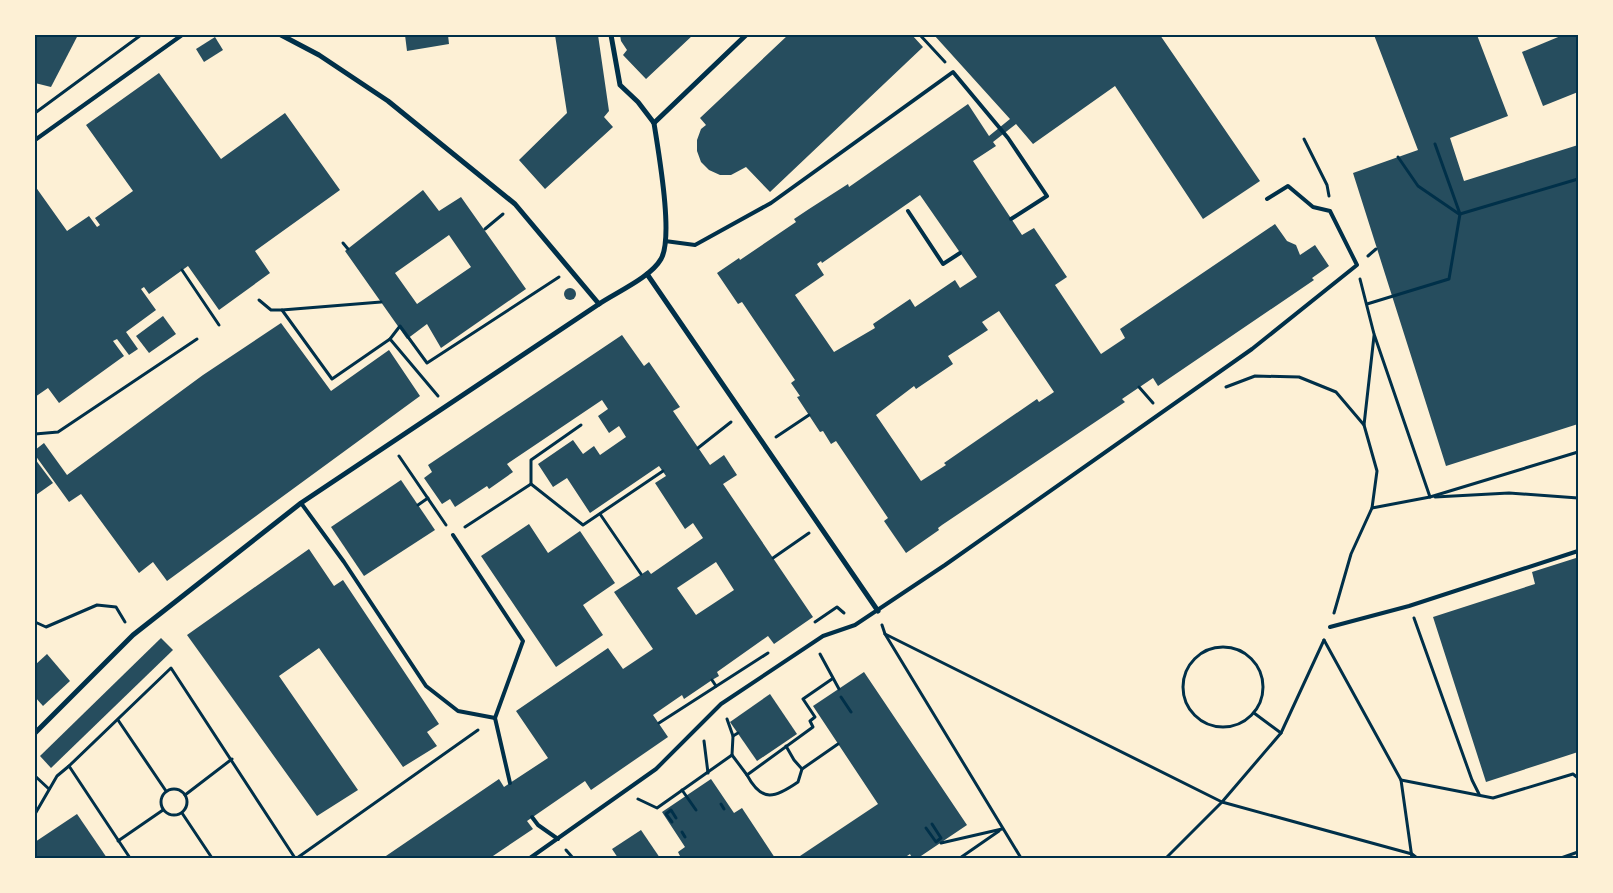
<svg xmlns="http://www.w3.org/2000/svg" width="1613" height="893" font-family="Arial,sans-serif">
<rect width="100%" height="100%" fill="#fdf0d5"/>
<g fill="#264d5e" fill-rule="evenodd">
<path d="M35,35H78L51,87L35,83Z"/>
<path d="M405,35H448L449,44L407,51Z"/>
<path d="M555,35H598L609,111L604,117L613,127L545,189L519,160L567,113Z"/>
<path d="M620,35H693L646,79L623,55L627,50L621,41Z"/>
<path d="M788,35H912L923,47L770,192L746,167L731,175H720L709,170L701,162L697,151V140L701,129L706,125L700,118Z"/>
<path d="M934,35H1160L1260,181L1203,219L1115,86L1033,144L1016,124L993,142L996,146L973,161L1022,235L1034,228L1067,277L1055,285L1101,354L1125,338L1120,329L1275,224L1287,241L1296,245L1300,255L1315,245L1329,266L1312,278L1314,280L1158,386L1153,378L1122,399L1125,402L942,525L938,528L939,530L906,553L884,521L888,518L836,441L831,444L823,431L820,432L797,397L800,396L791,383L795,380L742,302L738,304L717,273L739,258L740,260L796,222L794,219L809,209L848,184L849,187L968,104L989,136L1010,119ZM920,195L977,277L960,288L955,280L915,307L910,299L873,324L875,328L834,352L795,295L824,275L817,264L821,261L822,263ZM999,311L1054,392L1039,402L1037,399L944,463L946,465L921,481L876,415L914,386L916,389L953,364L948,356L988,330L982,322Z"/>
<path d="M1374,35H1477L1508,116L1450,138L1464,181L1578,145V424L1446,466L1353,173L1418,150Z"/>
<path d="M1563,35H1578V92L1543,106L1522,52Z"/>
<path d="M215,37L223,50L204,62L196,49Z"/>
<path d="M159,73L221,159L285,113L340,190L255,251L270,273L219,310L188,266L149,294L144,287L141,289L156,310L126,332L138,349L129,355L117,339L113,341L124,356L59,403L48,388L35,397V186L67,231L89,216L97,227L100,225L95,218L133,191L86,125Z"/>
<path d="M423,190L439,211L461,197L526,289L441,348L427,324L407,339L345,251ZM449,235L471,267L417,304L395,273Z"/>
<circle cx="570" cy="294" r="6"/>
<path d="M163,316L176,334L149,353L136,336Z"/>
<path d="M281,323L331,391L389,350L420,396L167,581L153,562L139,573L81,494L69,502L35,455V450L44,443L67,475L203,375Z"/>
<path d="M622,335L644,366L649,362L680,407L673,411L710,465L724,455L737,475L723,484L813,617L774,644L768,636L717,672L719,676L712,680L684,699L682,695L653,715L668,737L591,790L585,781L527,821L533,829L490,858H383L499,779L504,787L548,758L516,711L608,648L623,669L653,649L614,592L648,570L651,574L703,538L693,523L685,529L655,483L666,476L659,466L590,513L567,478L553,487L538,464L573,440L583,454L594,446L600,455L626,437L619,426L609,433L598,416L608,409L602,400L507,464L513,472L489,489L487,486L455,507L450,499L442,504L424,478L432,472L428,465ZM716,562L734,590L696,615L677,588Z"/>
<path d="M35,459L53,483L36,495L35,494Z"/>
<path d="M401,480L435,530L364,576L331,527Z"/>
<path d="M529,524L548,553L580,531L615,583L583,605L603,635L556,667L481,556Z"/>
<path d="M309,549L334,586L343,580L439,724L427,732L437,746L403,767L319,648L279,676L358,790L317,816L187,635Z"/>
<path d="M1576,558L1578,566V752L1486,782L1433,617L1535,584L1532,572Z"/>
<path d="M161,638L173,650L51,768L40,756Z"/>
<path d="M47,654L70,681L43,706L35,697V665Z"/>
<path d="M864,672L967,825L918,858H912L910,854L904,858H797L878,804L813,706Z"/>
<path d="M770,694L797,734L757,761L730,722Z"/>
<path d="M711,779L734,813L742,808L775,858H681L678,852L685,847L662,812Z"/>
<path d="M77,814L107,858H35V842Z"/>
<path d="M641,830L660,858H618L612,849Z"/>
</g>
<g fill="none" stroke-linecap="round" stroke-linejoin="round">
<g stroke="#003049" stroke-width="3">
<path d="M920,35L945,62"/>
<path d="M35,113L141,35"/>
<path d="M1304,139L1327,185L1329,196"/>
<path d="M1398,157L1418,186L1459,214"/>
<path d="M1460,214L1578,179"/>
<path d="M485,229L503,214"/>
<path d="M343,243L348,249"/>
<path d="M1368,256L1376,249"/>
<path d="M182,270L219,325"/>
<path d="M1360,279L1374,334L1430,497"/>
<path d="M259,300L271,310H282L381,302"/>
<path d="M1367,304L1449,279L1460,214L1435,144"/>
<path d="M282,310L332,379L390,339L438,396"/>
<path d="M390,339L400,326L427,363L559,277"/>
<path d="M1139,387L1153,403"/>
<path d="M1226,387L1255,376L1299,377L1336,392L1364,425L1377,471L1372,508L1430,497L1578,452"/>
<path d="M1364,425L1374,336"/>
<path d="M35,434L58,432L197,339"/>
<path d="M776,437L809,415"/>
<path d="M698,448L731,422"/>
<path d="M399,456L446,525"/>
<path d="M531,484L583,525L663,471"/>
<path d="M1435,497L1509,493L1578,498"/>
<path d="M418,505L428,498"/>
<path d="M600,514L641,574"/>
<path d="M465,527L531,484V460L581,425"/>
<path d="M773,558L809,533"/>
<path d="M1334,613L1351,554L1372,508"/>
<path d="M1414,618L1472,780L1479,794"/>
<path d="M35,622L46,627L97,605L116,607L125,622"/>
<path d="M815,622L837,607L844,613"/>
<path d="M882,625L885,634L1222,802L1412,854L1417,858"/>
<path d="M885,634L1021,858"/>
<path d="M1324,640L1401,780L1412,858"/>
<circle cx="1223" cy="687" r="40"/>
<path d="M820,654L839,689"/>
<path d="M712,680L716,686"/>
<path d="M841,697L851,712"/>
<path d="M1254,713L1281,733"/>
<path d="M727,719L733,736L732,755"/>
<path d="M118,720L166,791"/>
<path d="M659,723L768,653"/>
<path d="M733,736L738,733"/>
<path d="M704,741L708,773"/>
<path d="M786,746L794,760L802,769"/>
<path d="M747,775C762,803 775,798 798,782L802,769L838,744"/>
<path d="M35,776L49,789"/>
<path d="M1401,780L1493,798L1573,774L1578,778"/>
<circle cx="174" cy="802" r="13"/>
<path d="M682,790L696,810"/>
<path d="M185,795L232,759"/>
<path d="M638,799L657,808L732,755L747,775L813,727L810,721L815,717L803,699L832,679"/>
<path d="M721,804L724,809"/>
<path d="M182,813L212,858"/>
<path d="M35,814L57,776L69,766"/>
<path d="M672,822L666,814L671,810L676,818"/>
<path d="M926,828L936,842L941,838L932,824"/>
<path d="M682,832L685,837"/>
<path d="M118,841L163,810"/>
<path d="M941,843L1002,829"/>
<path d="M566,850L573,858"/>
<path d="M130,858L69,766L171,668L295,858"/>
<path d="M297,858L478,730"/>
<path d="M960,858L999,831"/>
<path d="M1166,858L1222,802L1281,733L1324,640"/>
<path d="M1561,858L1578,852"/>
</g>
<g stroke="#003049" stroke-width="4">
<path d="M35,140L182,35"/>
<path d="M908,211L943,264L960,253"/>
<path d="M665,241L695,245L771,203L953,72L1008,138L1047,196L1011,219"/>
<path d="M301,503L344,562L426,686L458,711L495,718"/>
<path d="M453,535L523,641L495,718L510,783"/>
<path d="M1330,627L1409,606L1578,551"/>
<path d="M532,817L538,825L558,839"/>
<path d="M530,858L656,769L721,704L823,636L855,625L945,565L1252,349L1357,265L1330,211L1313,207L1288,186L1267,199"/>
</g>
<g stroke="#003049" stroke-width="5">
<path d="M281,35L319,55L388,101L515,204L599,304C617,292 651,277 661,259C674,237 658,150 654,123"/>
<path d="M611,35L620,85L638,102L654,123"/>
<path d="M654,123L746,35"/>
<path d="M647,274L878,611"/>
<path d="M35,733L133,635L301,503L599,304"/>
</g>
</g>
<rect width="1613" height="893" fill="none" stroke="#fdf0d5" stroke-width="72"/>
<rect x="36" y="36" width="1541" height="821" fill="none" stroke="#003049" stroke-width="2"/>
</svg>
